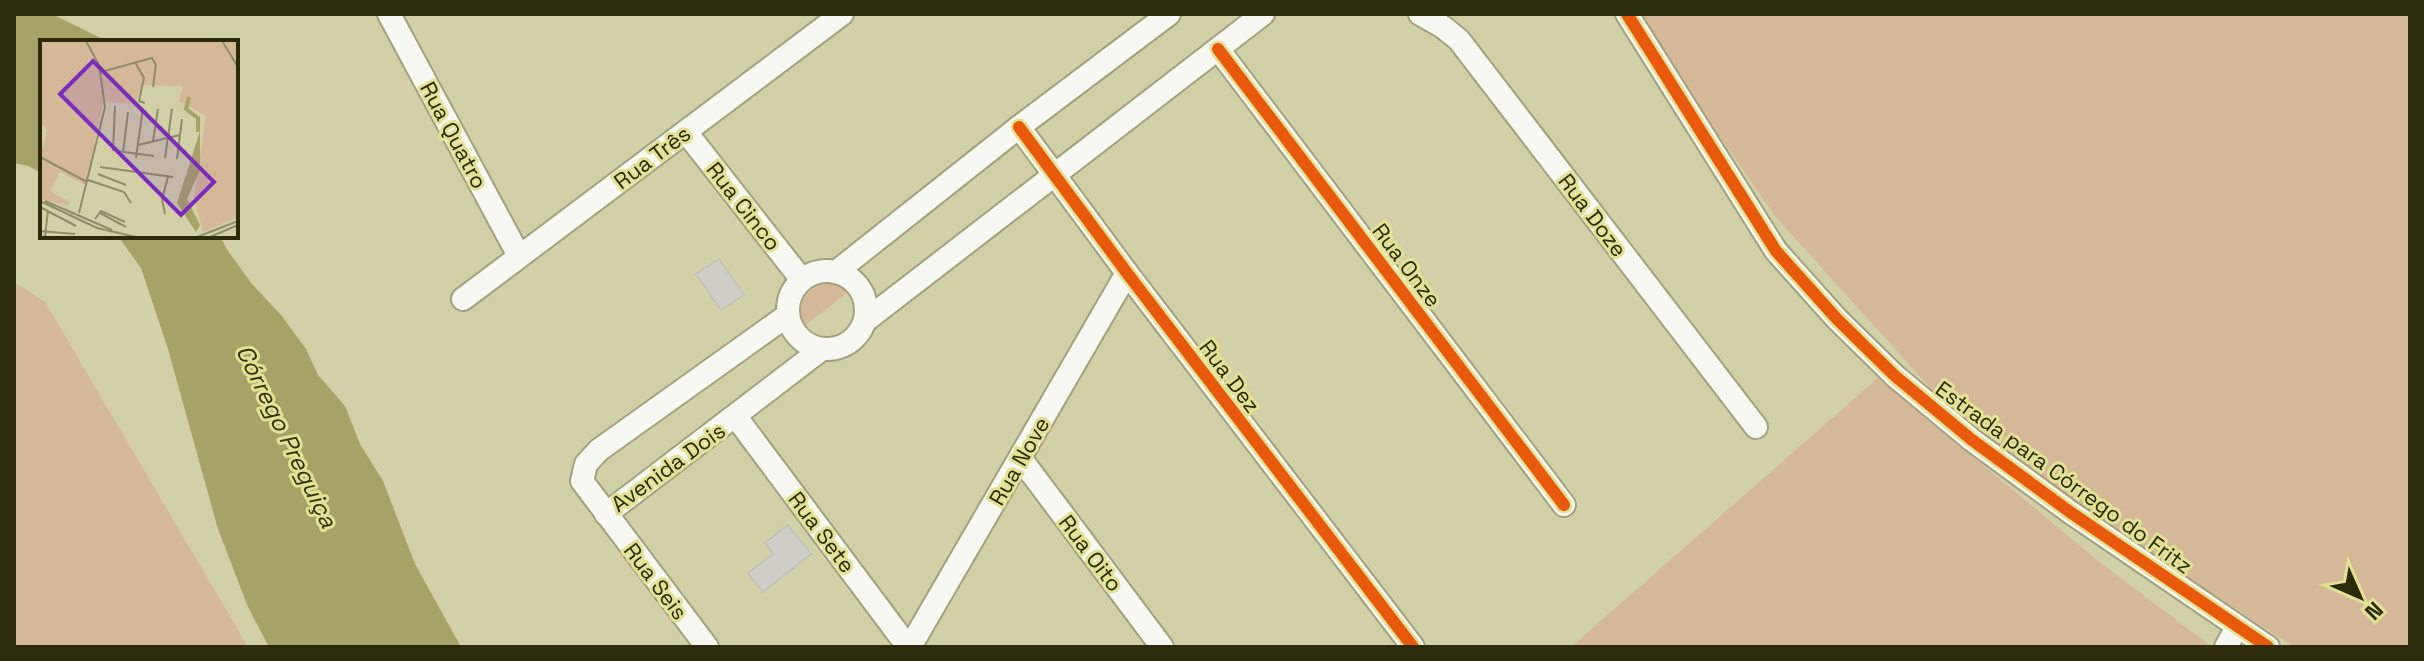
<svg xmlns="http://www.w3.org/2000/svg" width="2424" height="661" font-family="'Space Grotesk',sans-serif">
<rect width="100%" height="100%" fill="#d1d0a6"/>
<g fill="#d4b898">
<path d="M1643,14H2410V647H2294L2065,497L1934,392L1776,217L1688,91Z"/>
<path d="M14,282L45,302L248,647H14Z"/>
<path d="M828,283L843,286L849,291L802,328C794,306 805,288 828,283Z"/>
<path d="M1878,378L2102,564L2212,647H1571Z"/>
</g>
<g fill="#a6a368">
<path d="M14,14H47L56,16L109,42H42V173L28,166L14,163Z"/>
<path d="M118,236H220L228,251L252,284L281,315L306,349L318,375L345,406L360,444L383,481L415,564L461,647H269L248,607L218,529L168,349L141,268Z"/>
</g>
<g fill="#cecdc6" stroke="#c2c1ba" stroke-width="2">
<path d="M719,259L744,295L721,310L696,274Z"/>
<path d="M788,525L811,554L763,592L748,573L773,554L765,543Z"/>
</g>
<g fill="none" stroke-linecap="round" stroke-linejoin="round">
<g stroke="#a2a180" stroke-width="26">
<g id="minor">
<path d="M389,14L519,256"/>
<path d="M1420,14L1443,27L1459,40L1756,427"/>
<path d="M1627,14L1776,251L1837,319L1895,376L1972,440L2070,512L2268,647"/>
<path d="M1218,49L1564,505"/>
<path d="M1019,127L1127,273L1413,647"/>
<path d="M686,132L802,280"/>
<circle cx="827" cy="310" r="39"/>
<path d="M836,272L1019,127L1169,14"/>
<path d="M463,299L842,14"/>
<path d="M865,321L1263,14"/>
<path d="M736,417L908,647"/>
<path d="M1021,459L1162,647"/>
<path d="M606,514L822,349"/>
<path d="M707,647L582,481L586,464L599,450L788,315"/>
<path d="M910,647L1127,273"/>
<path d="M2226,647L2237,627"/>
</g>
</g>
<use href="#minor" stroke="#f8f8f2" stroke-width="22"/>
<g stroke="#e3e194" stroke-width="17">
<g id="cycleway">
<path d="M1627,14L1776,251L1837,319L1895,376L1972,440L2070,512L2268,647"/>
<path d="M1218,49L1564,505"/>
<path d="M1019,127L1127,273L1413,647"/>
</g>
</g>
<use href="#cycleway" stroke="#e8590c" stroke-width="12"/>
</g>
<g text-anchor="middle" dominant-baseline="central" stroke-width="6" stroke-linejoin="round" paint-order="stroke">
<g font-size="22" fill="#2b2a0a" stroke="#e3e194">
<text transform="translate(454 135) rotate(62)">Rua Quatro</text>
<text transform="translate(652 157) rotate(-37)">Rua Três</text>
<text transform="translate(744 206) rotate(52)">Rua Cinco</text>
<text transform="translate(1593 215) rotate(53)">Rua Doze</text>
<text transform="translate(1407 265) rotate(53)">Rua Onze</text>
<text transform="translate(1230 376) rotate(53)">Rua Dez</text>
<text transform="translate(1019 461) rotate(-60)">Rua Nove</text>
<text transform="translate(668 467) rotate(-36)">Avenida Dois</text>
<text transform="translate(2064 477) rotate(36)">Estrada para Córrego do Fritz</text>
<text transform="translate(822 532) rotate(53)">Rua Sete</text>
<text transform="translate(1091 553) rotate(53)">Rua Oito</text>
<text transform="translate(656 581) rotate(53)">Rua Seis</text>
</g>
<g font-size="24" font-style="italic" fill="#343314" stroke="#e3e194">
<text transform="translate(287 436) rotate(64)">Córrego Preguiça</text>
</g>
</g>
<g transform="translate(40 40)">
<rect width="198" height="198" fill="#d1d0a6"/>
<path d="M0,1H45L57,21L64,59L46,145L20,132L10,151L30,162L28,166L0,159V118L7,90L0,82ZM48,1H198V177L163,192L154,158L166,76L139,61L143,46L102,45L95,64L66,62Z" fill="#d4b898"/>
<path d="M160,91V130L147,159L160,185L156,192L137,163Z" fill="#a6a368"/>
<path fill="none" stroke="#a6a368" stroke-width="4" d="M149,57L146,69L158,78V92"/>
<path fill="none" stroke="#8f8e68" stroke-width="2" d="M182,1L198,27M95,22L104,38L99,61L105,63M61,32L112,18L116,25L113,47M113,101L118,69M98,105L140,95M73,111L75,66M77,111L114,116M83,112L88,72M0,117L47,142M96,118L103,68M125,118L132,69M137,119L142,79M60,127L133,137M58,134L86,145M48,140L84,152L91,163M0,161L57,188L96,197M5,161L72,190M0,167L36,186M39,173L65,67L59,25L46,1M60,173L86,187M125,174L122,159L128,137M55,179L61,171L85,182M0,191L35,194M5,197L8,170M157,197L198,181M170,197L198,185"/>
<path fill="#7b2cbf" fill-opacity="0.15" stroke="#7b2cbf" stroke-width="4" d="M53,21L174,142L141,175L20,54Z"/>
<rect width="198" height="198" fill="none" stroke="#2b2a0a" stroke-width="4"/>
</g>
<rect width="2424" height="661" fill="none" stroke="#2b2a0a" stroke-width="32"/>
<g transform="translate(2360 597) rotate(135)" stroke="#e3e194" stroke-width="6" paint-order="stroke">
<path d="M0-6L14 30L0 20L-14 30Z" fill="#2b2a0a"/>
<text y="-12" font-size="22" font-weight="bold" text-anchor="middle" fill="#2b2a0a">N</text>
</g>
</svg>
